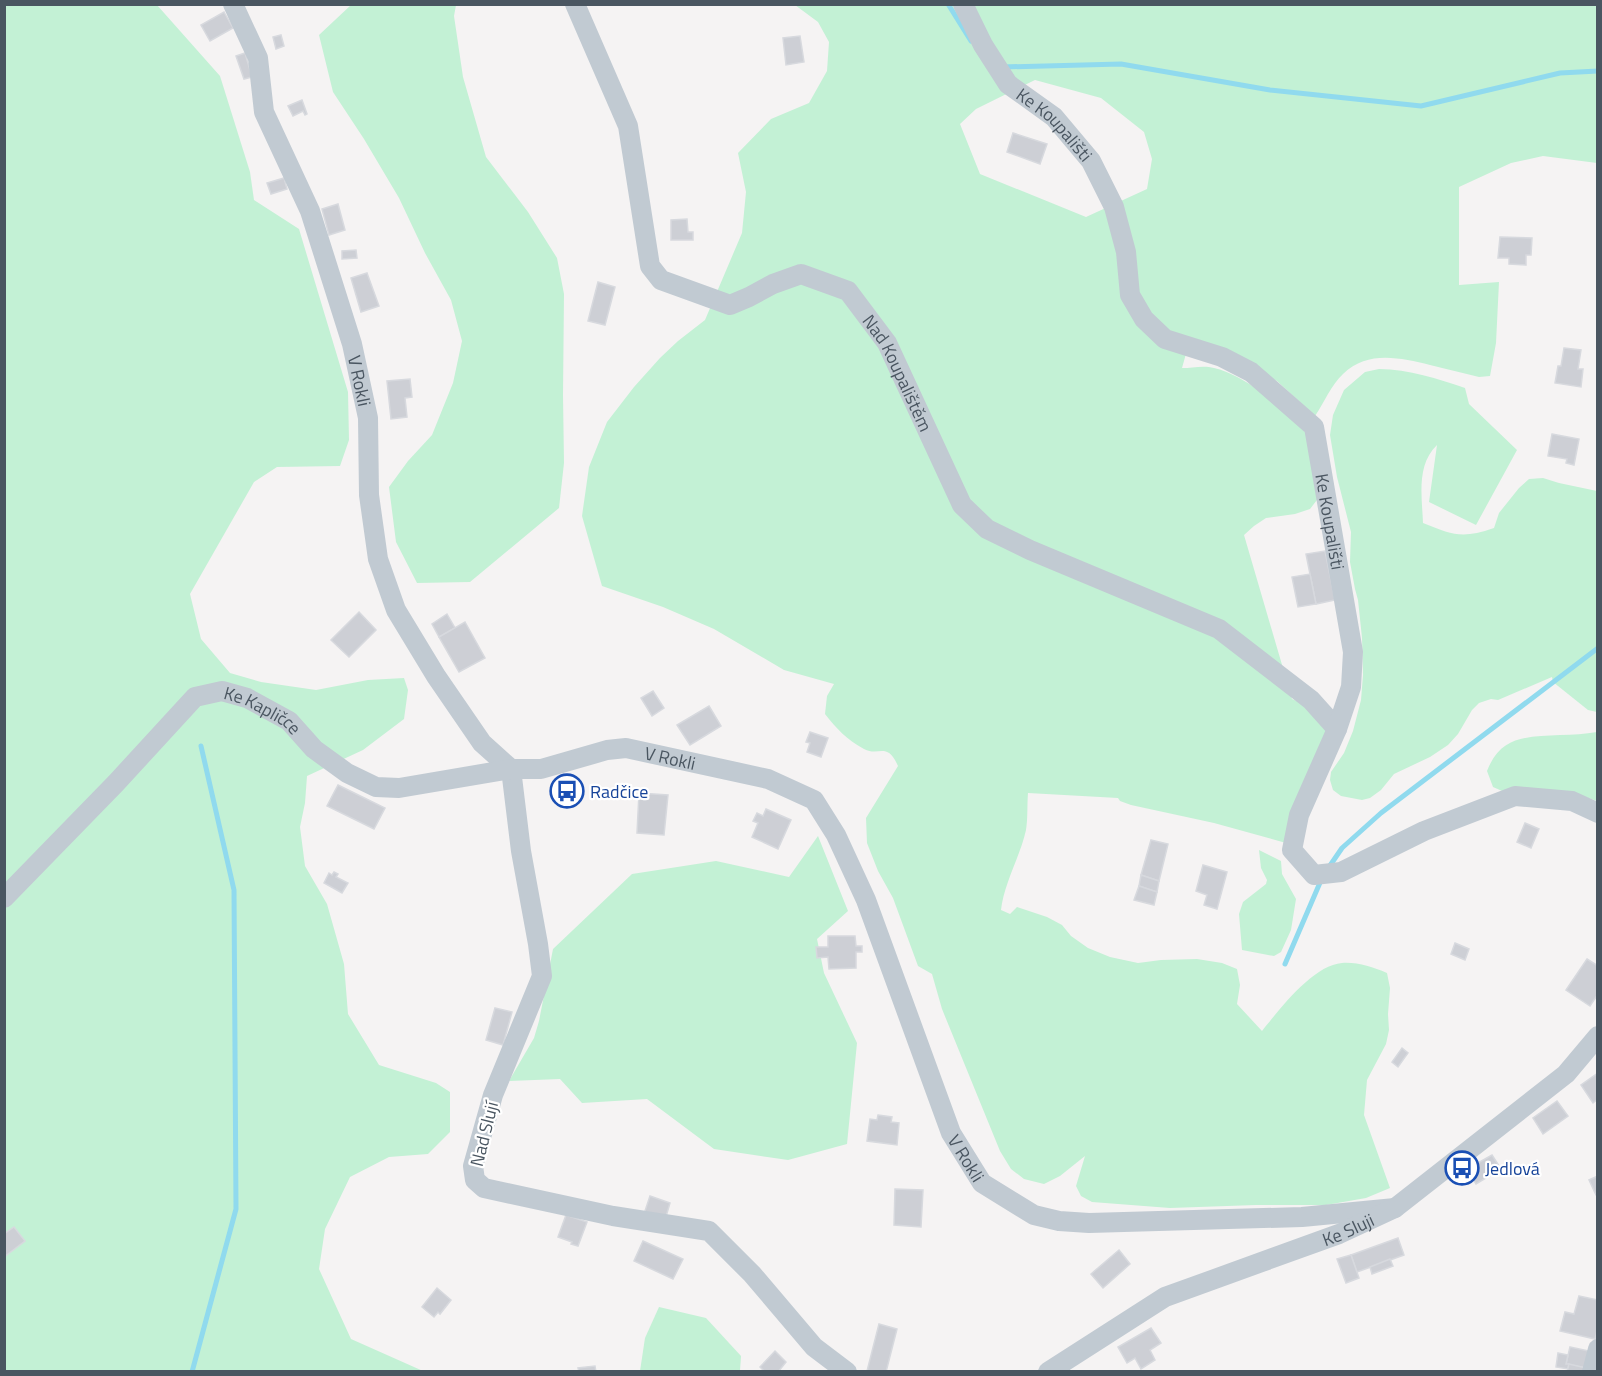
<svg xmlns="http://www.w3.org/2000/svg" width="1602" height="1376" font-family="'Titillium Web',sans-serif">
<rect width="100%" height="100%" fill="#f5f3f3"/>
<g fill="#c3f1d5" fill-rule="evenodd">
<path d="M5,5H157L220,76L250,172L254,200L299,229L348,392L349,440L340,466L277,467L254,482L190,594L201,639L230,673L261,682L316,690L368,680L404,678L408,690L404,719L363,750L307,776L305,803L300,827L305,866L327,904L344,964L348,1014L379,1065L436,1083L450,1092V1132L428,1154L389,1157L350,1177L325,1229L319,1269L351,1339L423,1371L5,1372Z"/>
<path d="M351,5H456L454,16L463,77L486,157L528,212L557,258L564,294L563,395L564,463L559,508L470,582L417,583L396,542L389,487L408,461L432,435L453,383L462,341L451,300L425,253L399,198L364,139L333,92L319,35Z"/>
<path d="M795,5H1597V163L1543,156L1511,163L1459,187V285L1499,282L1496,343L1490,376L1479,377C1463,373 1446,369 1430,365C1400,358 1368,350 1343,374C1331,385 1324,403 1315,416L1277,381L1230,355L1189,343L1182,368C1192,368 1204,365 1214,368C1243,374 1302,417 1313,446C1317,458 1318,482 1320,496L1310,509L1295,514L1266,518L1254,526L1244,535L1292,699L1306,705L1326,730L1328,740L1286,843L1214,823L1131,805L1120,801L1118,798L1028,793C1027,805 1028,818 1026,830C1020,857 1004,883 1001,910L1010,914L1017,907L1047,917L1062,925L1071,936L1088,948L1110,957L1138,963L1161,960L1197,959L1222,963L1237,969L1240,985L1237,1004L1262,1031C1279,1010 1313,965 1342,963C1358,962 1372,967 1387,973L1390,988L1388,1014L1389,1030L1386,1044L1367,1080L1364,1115L1390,1188L1366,1198L1326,1205H1256L1170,1208L1092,1202L1081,1196L1076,1186L1085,1156L1060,1176L1044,1184L1024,1179L1011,1169L1000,1151L942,1009L932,974L918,966L893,898L878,871L867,843L866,818L898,766C887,741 879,757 864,749C846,739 837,729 825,714L827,696L834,684L784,670L714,629L663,607L602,586L582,516L589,467L607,422L634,387L660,358L678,341L705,320L742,233L746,192L738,153L771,119L809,103L827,71L829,42L818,22ZM1035,80L1101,98L1144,132L1152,159L1147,189L1086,217L980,174L960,124L976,109Z"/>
<path d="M1379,369C1409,369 1438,379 1465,388L1469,404L1517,450L1476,525L1429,502L1437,445C1416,465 1422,497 1423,523C1453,535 1462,539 1494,528L1499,513L1519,488L1529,479L1543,478L1559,483L1597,491V712L1588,710L1553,682L1552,677L1498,700L1491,699L1479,703L1472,710L1458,734L1448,745L1430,757L1394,774L1381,790L1370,798L1362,800L1341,796L1333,790L1330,780L1331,772L1344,753L1353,731L1361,700L1363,675L1362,638L1358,600L1355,589L1350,562L1351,532L1337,477L1330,435L1333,415L1344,390L1365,372Z"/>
<path d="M1597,732V801L1577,794H1509L1493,787L1487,771C1501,735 1527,737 1560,735C1573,735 1585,734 1597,732Z"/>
<path d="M818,836L848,911L817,939L824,973L857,1043L847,1144L788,1160L714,1149L647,1099L582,1103L560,1079L509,1081L534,1038L539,1021L553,949L632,874L716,861L789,877Z"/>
<path d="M1259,850L1281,861L1282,874L1296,899L1291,930L1281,952L1274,956L1242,950L1239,914L1243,902L1266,884L1267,880L1261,868Z"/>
<path d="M659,1307L706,1318L741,1356L740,1371H640L645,1338Z"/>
</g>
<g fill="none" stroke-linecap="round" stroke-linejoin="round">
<g stroke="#90daee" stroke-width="5">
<path d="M948,4L971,41"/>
<path d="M1002,67L1121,64L1270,90L1421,106L1560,73L1598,71"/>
<path d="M1329,867L1342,848L1381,813L1598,648"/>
<path d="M1285,964L1322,878"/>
<path d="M192,1372L236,1209L234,890L201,746"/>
</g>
</g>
<g fill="#cdcfd5" stroke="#d7d9de" stroke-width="1.5">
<path d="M224,12L233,28L210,41L201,25Z"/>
<path d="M281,35L284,46L276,49L273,37Z"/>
<path d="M800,36L804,62L786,65L783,38Z"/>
<path d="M245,53L252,77L244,79L236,56Z"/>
<path d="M302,100L307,114L305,115L303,111L293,116L288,106Z"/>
<path d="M1013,133L1047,144L1040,164L1007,152Z"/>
<path d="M284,178L287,189L271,194L267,183Z"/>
<path d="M338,204L345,230L329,235L322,209Z"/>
<path d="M687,219L688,232H693V240H671V220Z"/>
<path d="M1500,237L1532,238L1531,255H1526V265L1509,264V258H1498Z"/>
<path d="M356,250L357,258L342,259V251Z"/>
<path d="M367,273L379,306L361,312L351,278Z"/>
<path d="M598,282L615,287L605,325L588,321Z"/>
<path d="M1564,348L1581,350L1578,369H1583L1581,387L1555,383L1558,366H1561Z"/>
<path d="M410,379L412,397L405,398L407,417L391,419L387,381Z"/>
<path d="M1552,434L1579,439L1574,465L1566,463L1567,459L1548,456Z"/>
<path d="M1325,551L1335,600L1316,604L1306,554Z"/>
<path d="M1310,574L1316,604L1298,607L1292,577Z"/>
<path d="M359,612L376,630L349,657L331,640Z"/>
<path d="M447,614L455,628L439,637L432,624Z"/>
<path d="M465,622L485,658L459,672L439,637Z"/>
<path d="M653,691L664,708L652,716L641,698Z"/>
<path d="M709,706L721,726L690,745L677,725Z"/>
<path d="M810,732L828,738L821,757L807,752L810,743L806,742Z"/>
<path d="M338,785L385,808L374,829L327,806Z"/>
<path d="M561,791L566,796L561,801L556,796Z"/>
<path d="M639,793L668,795L664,835L637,833Z"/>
<path d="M766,809L791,820L778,849L752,837L758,823L753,821L757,813L763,816Z"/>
<path d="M1525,823L1539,829L1531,848L1517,842Z"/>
<path d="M1151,840L1168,844L1159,881L1141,875Z"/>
<path d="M1203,865L1227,872L1217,909L1204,905L1207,895L1196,891Z"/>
<path d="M334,872L338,874L336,877L348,883L342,893L324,883L329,873L332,875Z"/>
<path d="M1141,875L1159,881L1157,892L1139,886Z"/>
<path d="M1139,886L1157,892L1154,905L1134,900Z"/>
<path d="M828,936H855L856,946H862V952H856V968L829,969L828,957L817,958L816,947H828Z"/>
<path d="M1455,943L1469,949L1465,960L1451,954Z"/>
<path d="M1587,959L1598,966V994L1590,1006L1566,990Z"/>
<path d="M495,1008L512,1012L503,1045L486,1040Z"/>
<path d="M1402,1048L1408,1053L1398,1067L1392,1062Z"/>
<path d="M1598,1073V1099L1593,1103L1581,1085Z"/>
<path d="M1557,1101L1568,1116L1543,1134L1533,1118Z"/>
<path d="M878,1115L892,1117L891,1122L899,1123L897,1145L867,1141L870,1119L877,1120Z"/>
<path d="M1492,1155L1501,1169L1476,1184L1467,1169Z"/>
<path d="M1457,1171L1461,1176L1455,1181L1451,1175Z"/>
<path d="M1598,1176V1195H1596L1589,1180Z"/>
<path d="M895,1189L923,1190L921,1227L894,1225Z"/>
<path d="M650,1196L670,1203L665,1220L644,1214Z"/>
<path d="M566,1215L587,1222L578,1246L571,1244L572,1242L558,1237Z"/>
<path d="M14,1227L25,1241L4,1257V1234Z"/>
<path d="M1398,1238L1404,1255L1357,1272L1351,1255Z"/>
<path d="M643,1241L683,1259L673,1279L634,1261Z"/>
<path d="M1119,1250L1130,1264L1103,1288L1091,1274Z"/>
<path d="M1351,1255L1359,1278L1346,1283L1337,1259Z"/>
<path d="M1390,1259L1393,1266L1372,1274L1370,1267Z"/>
<path d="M437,1288L451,1300L440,1314L438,1312L434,1317L422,1307Z"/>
<path d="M1579,1296L1598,1300V1327L1595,1339L1560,1331L1565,1312L1574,1314Z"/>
<path d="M879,1324L897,1329L886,1372H869L867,1371Z"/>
<path d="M1151,1328L1161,1343L1150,1350L1155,1360L1141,1369L1135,1358L1127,1363L1118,1347Z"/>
<path d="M1570,1347L1589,1351L1586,1368L1566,1364Z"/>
<path d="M775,1351L786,1362L778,1372H765L760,1367Z"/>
<path d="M1558,1353L1568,1355L1566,1364H1569L1568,1369L1556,1367Z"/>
<path d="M1569,1364L1586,1368L1585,1372H1567Z"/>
<path d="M595,1366L596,1372H579L578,1368Z"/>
</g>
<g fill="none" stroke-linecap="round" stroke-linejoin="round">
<g stroke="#c1cad2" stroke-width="20">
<path id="s1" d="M233,4L258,58L264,112L310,211L352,344L368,418L369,495L378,559L396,610L436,676L482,743L511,769"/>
<path id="s2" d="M575,4L628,126L650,266L661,280L730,305L749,297L773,284L801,274L848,291L887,343L962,505L987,529L1030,550L1219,629L1311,700L1337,729"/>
<path id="s3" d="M963,4L983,45L1008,84L1054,117L1091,161L1114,207L1126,252L1130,295L1144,319L1165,339L1222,357L1251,372L1314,427L1353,652L1351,687L1337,729L1299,815L1292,850L1314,875L1341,872L1424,831L1515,796L1572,801L1598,813"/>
<path d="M511,769L521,851L538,944L542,976L493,1095L473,1166L475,1180L484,1188L613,1216L709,1231L752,1274L814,1347L847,1372"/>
<path id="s4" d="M4,898L116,783L195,697L222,691L247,698L289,721L314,749L347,773L376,787L399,788L511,769H541L607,750L626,748L768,779L814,800L836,835L866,900L951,1133L982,1183L1034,1215L1059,1221L1089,1223L1302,1217L1395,1208"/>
<path id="s5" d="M1048,1372L1165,1297L1339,1234L1395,1208L1566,1074L1598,1036"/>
<path d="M1592,1372L1598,1349"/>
</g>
</g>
<defs>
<g id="bus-ring" transform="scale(1.725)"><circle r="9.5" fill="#fff" stroke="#1a4fb4" stroke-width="1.5"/><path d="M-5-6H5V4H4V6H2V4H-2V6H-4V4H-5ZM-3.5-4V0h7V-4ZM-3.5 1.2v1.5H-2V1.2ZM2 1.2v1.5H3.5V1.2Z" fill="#1a4fb4"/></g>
</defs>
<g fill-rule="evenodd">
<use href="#bus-ring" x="567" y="791"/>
<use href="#bus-ring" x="1462" y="1168"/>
</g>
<g text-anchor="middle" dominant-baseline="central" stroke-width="4.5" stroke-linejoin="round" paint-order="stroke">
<g font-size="18" fill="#4a5661" stroke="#fff">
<text stroke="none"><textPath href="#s3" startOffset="154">Ke Koupališti</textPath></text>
<text stroke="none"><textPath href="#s2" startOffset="590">Nad Koupalištěm</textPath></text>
<text stroke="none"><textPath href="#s1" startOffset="400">V Rokli</textPath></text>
<text stroke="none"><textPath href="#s3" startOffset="676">Ke Koupališti</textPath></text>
<text stroke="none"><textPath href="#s4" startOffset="350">Ke Kapličce</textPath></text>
<text stroke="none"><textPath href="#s4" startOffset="789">V Rokli</textPath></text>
<text transform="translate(484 1134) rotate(-76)">Nad Slují</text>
<text stroke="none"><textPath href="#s4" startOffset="1330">V Rokli</textPath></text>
<text stroke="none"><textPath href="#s5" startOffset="334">Ke Sluji</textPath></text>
</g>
<g font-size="18" fill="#164399" stroke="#fff" text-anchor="start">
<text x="590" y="791">Radčice</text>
<text x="1485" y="1168">Jedlová</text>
</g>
</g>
<rect width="1602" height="1376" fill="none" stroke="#4a5661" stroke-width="12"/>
</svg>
